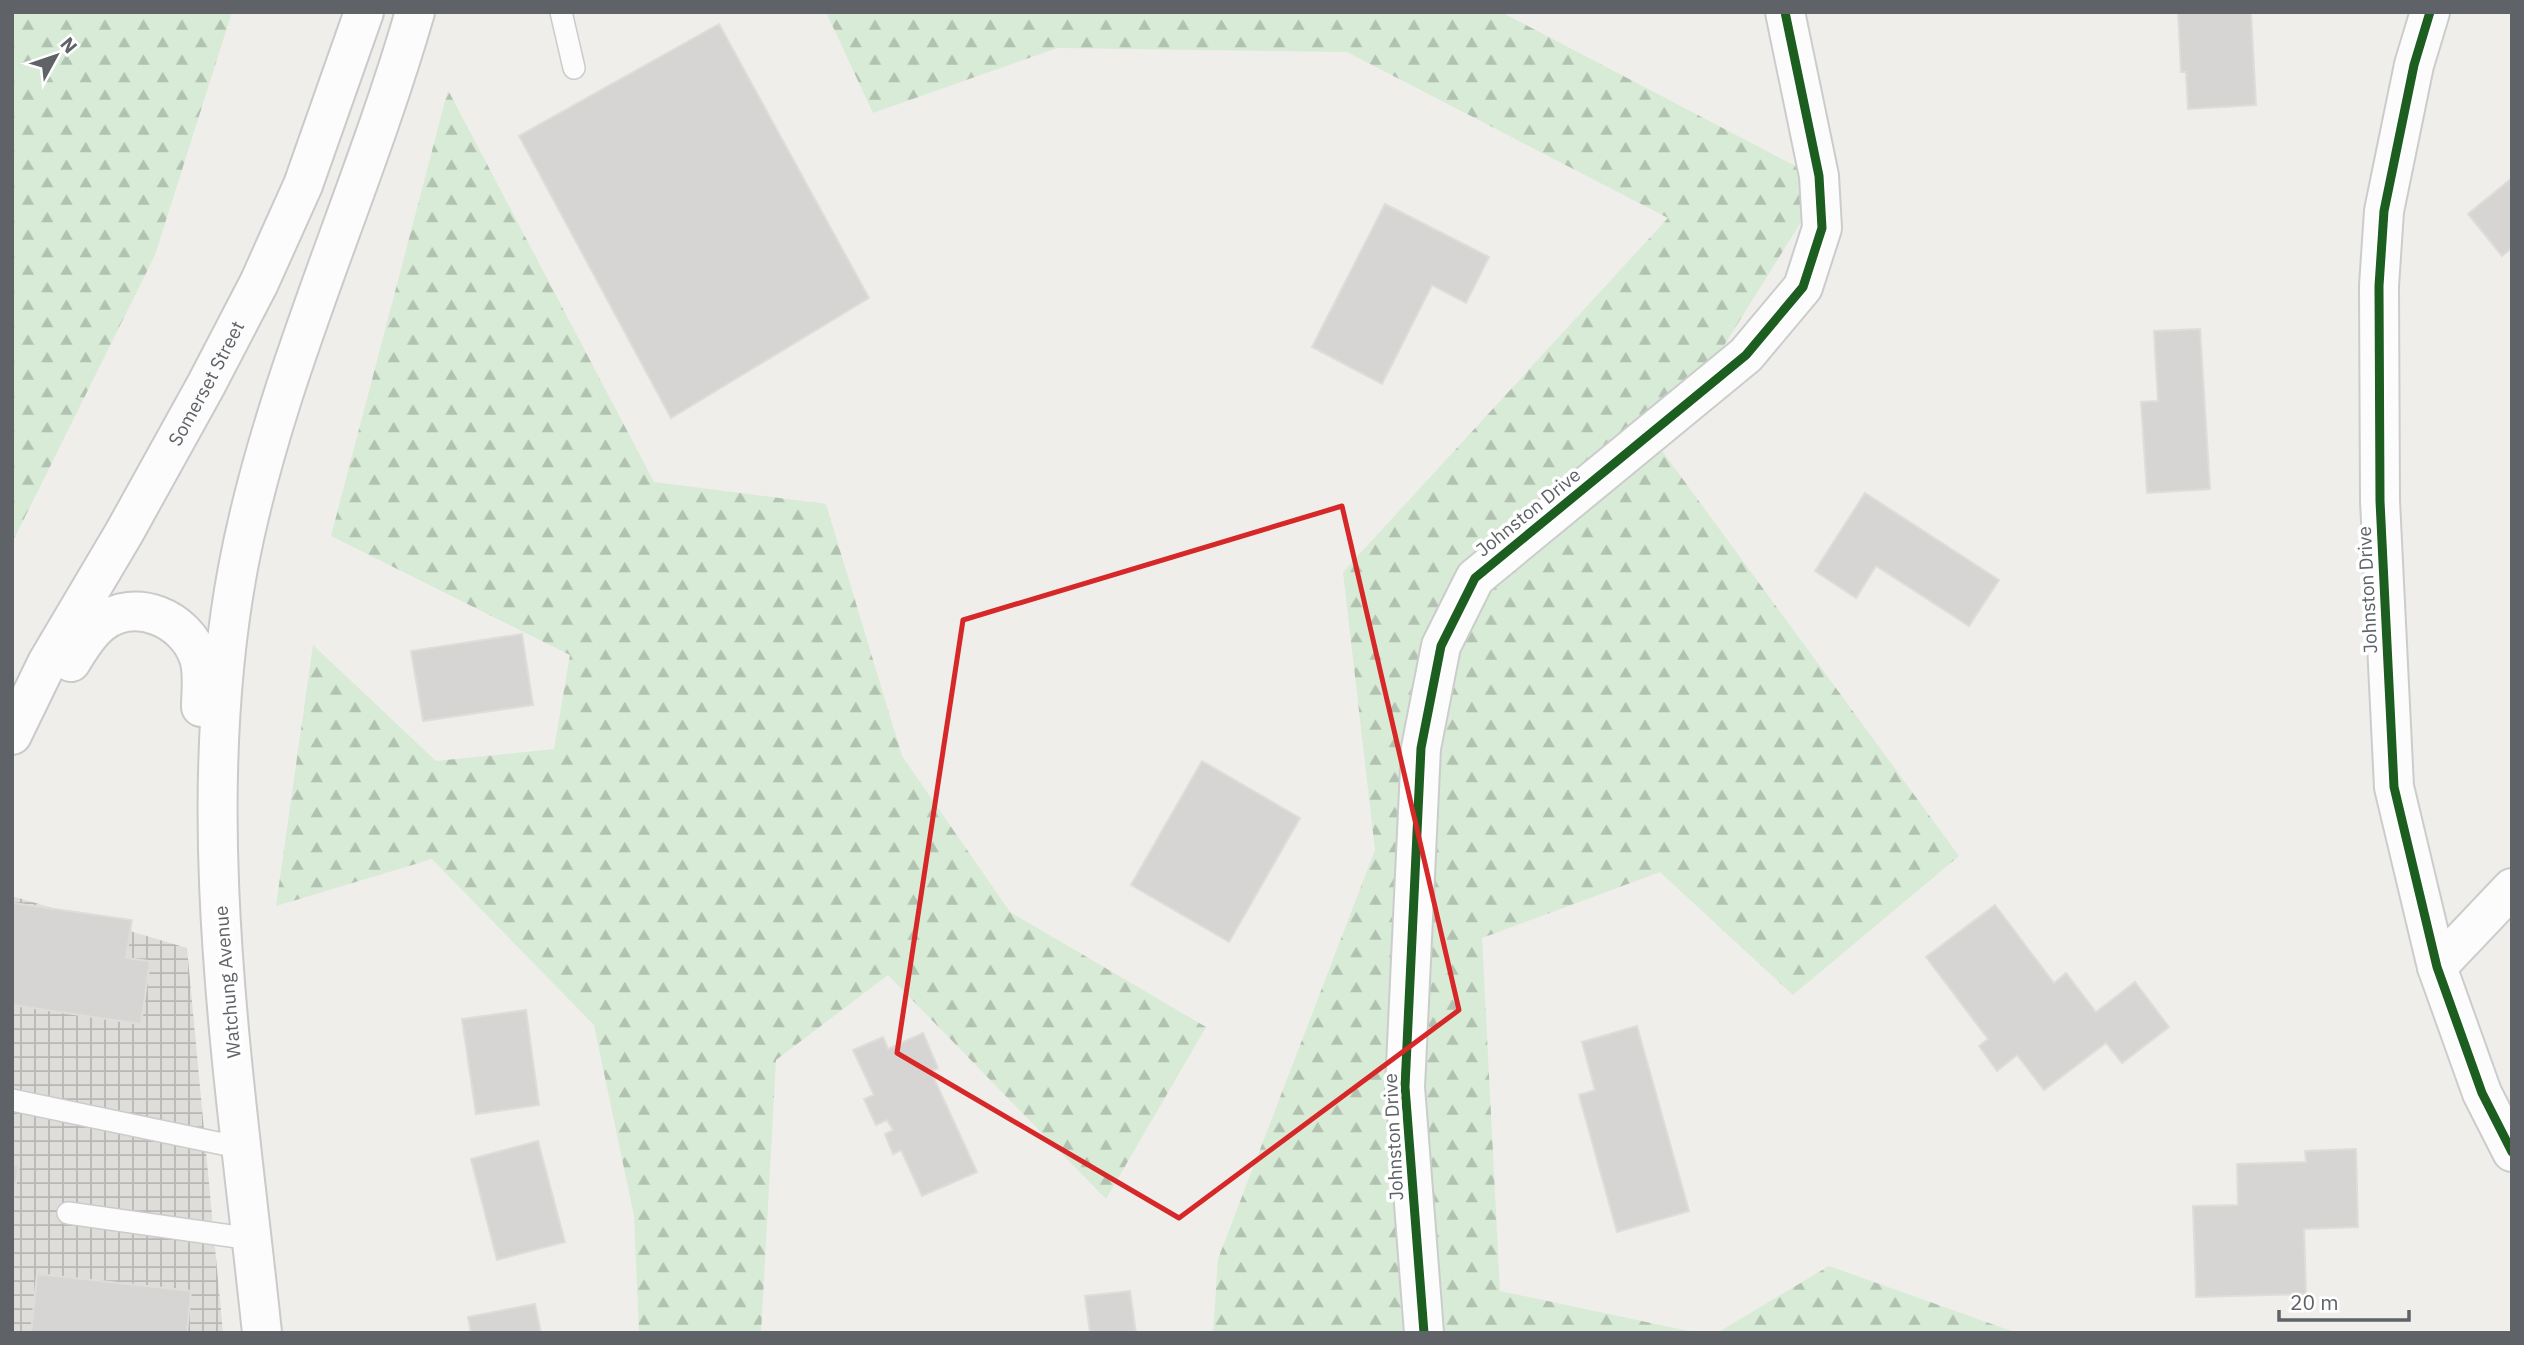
<svg xmlns="http://www.w3.org/2000/svg" width="2524" height="1345" font-family="'IBM Plex Sans',sans-serif">
<defs>
<pattern id="industrial-grid" width="8" height="8" patternUnits="userSpaceOnUse" patternTransform="scale(1.75)"><rect width="8" height="8" fill="#dfddda"/><path d="M0 4h8M4 0v8" fill="none" stroke="#b8b7b5"/></pattern>
<pattern id="forest-firs" width="22" height="20" patternUnits="userSpaceOnUse" patternTransform="scale(1.75)"><rect width="22" height="20" fill="#d8ebd6"/><path d="M5 1l3.5 6h-7zM16 11l3.5 6h-7z" fill="#b2c2b1"/></pattern>
</defs>
<rect width="100%" height="100%" fill="#efeeea"/>
<path fill="url(#industrial-grid)" d="M12,896L187,948L223,1333H12Z"/>
<g fill="url(#forest-firs)">
<path d="M12,12H232L155,255L12,543Z"/>
<path d="M826,12H1501L1826,182L1660,448L1959,856L1793,995L1660,872L1482,938L1500,1291L1698,1333H1213L1218,1259L1375,850L1343,572L1668,218L1347,52L1057,48L873,113Z"/>
<path d="M448,90L654,482L826,504L902,756L1010,912L1206,1027L1106,1199L888,975L776,1060L761,1333H639L634,1216L594,1025L432,859L276,906L313,645L436,761L554,749L570,655L331,536Z"/>
<path d="M1829,1266L2017,1333H1717Z"/>
</g>
<g fill="#d6d5d3" stroke="#deddd9" stroke-width="2">
<path d="M2178,12H2251L2256,105L2188,109L2186,72H2181Z"/>
<path d="M719,24L869,298L671,418L519,136Z"/>
<path d="M2512,178V248L2502,256L2468,214Z"/>
<path d="M1385,204L1489,257L1466,303L1432,285L1382,384L1312,347Z"/>
<path d="M2200,329L2210,489L2147,493L2141,402L2158,401L2154,331Z"/>
<path d="M1865,493L1999,580L1969,626L1876,566L1856,598L1815,571Z"/>
<path d="M522,634L533,705L423,721L411,651Z"/>
<path d="M1202,761L1300,818L1229,942L1131,885Z"/>
<path d="M13,903L132,920L126,958L150,961L141,1024L12,1005Z"/>
<path d="M1995,905L2054,983L2066,973L2096,1012L2135,982L2169,1027L2122,1063L2106,1043L2044,1090L2017,1055L1997,1071L1979,1046L1988,1039L1926,957Z"/>
<path d="M526,1010L539,1105L476,1114L462,1019Z"/>
<path d="M1637,1026L1689,1211L1617,1232L1579,1095L1595,1090L1582,1042Z"/>
<path d="M923,1033L938,1068L931,1072L977,1172L922,1196L901,1150L893,1154L885,1134L893,1130L887,1120L876,1125L864,1099L874,1095L853,1050L883,1037L888,1049Z"/>
<path d="M538,1141L565,1242L497,1260L471,1159Z"/>
<path d="M2356,1149L2358,1227L2304,1229L2306,1294L2196,1297L2193,1206L2238,1205L2237,1164L2306,1162L2305,1151Z"/>
<path d="M12,1165L19,1166L12,1205Z"/>
<path d="M37,1274L191,1291L187,1333H31Z"/>
<path d="M1130,1291L1136,1333H1090L1085,1296Z"/>
<path d="M535,1304L541,1333H471L468,1317Z"/>
</g>
<g fill="none" stroke-linecap="round" stroke-linejoin="round">
<g stroke="#cbcccc" stroke-width="24">
<g id="service">
<path d="M561,12L574,68"/>
<path d="M12,1100L242,1148"/>
<path d="M68,1213L252,1239"/>
</g>
</g>
<g stroke="#cbcccc" stroke-width="42">
<path id="minor" d="M2437,967L2512,888"/>
</g>
<g stroke="#cbcccc" stroke-width="42">
<g id="tertiary">
<path d="M2430,12L2414,65L2384,211L2379,286L2380,501L2394,787L2437,967L2482,1093L2512,1152"/>
<path d="M1424,1333L1405,1087L1421,748L1441,646L1475,578L1746,355L1803,287L1822,228L1819,176L1785,12"/>
</g>
</g>
<g stroke="#cacacb" stroke-width="42">
<g id="secondary">
<path d="M71,662C79,649 88,633 101,623C135,597 186,618 199,658C204,673 201,691 201,707"/>
<path id="s1" d="M12,735L47,663L124,533L206,385L259,283L303,185L364,12"/>
<path d="M262,1333C236,1082 191,819 238,568C274,377 361,199 415,12"/>
</g>
</g>
<use href="#service" stroke="#fdfcfc" stroke-width="21"/>
<use href="#minor" stroke="#fdfcfc" stroke-width="38"/>
<use href="#tertiary" stroke="#fdfcfc" stroke-width="38"/>
<use href="#secondary" stroke="#fdfcfc" stroke-width="38"/>
<g stroke="#fff" stroke-width="13">
<g id="cycleway">
<path d="M2430,12L2414,65L2384,211L2379,286L2380,501L2394,787L2437,967L2482,1093L2512,1152"/>
<path d="M1424,1333L1405,1087L1421,748L1441,646L1475,578L1746,355L1803,287L1822,228L1819,176L1785,12"/>
</g>
</g>
<use href="#cycleway" stroke="#1b5e20" stroke-width="9"/>
</g>
<path fill="none" stroke="#d62828" stroke-width="5" stroke-linejoin="round" d="M1342,506L1459,1010L1179,1218L897,1053L963,620Z"/>
<g text-anchor="middle" dominant-baseline="central" stroke-width="7" stroke-linejoin="round" paint-order="stroke">
<g font-size="19" fill="#5f6368" stroke="#fff">
<text stroke="none"><textPath href="#s1" startOffset="402">Somerset Street</textPath></text>
<text transform="translate(1528 512) rotate(-39)">Johnston Drive</text>
<text transform="translate(2367 590) rotate(-93)">Johnston Drive</text>
<text transform="translate(227 982) rotate(-95)">Watchung Avenue</text>
<text transform="translate(1393 1137) rotate(-93)">Johnston Drive</text>
</g>
</g>
<rect width="2524" height="1345" fill="none" stroke="#5f6368" stroke-width="28"/>
<g transform="translate(56 56) rotate(50)" stroke="#ffffff" stroke-width="5" paint-order="stroke">
<path d="M0-5L12 26L0 18L-12 26Z" fill="#5f6368"/>
<text y="-10" font-size="19" font-weight="bold" text-anchor="middle" fill="#5f6368">N</text>
</g>
<path d="M2279 1310v10h130v-10" fill="none" stroke="#5f6368" stroke-width="3.5"/>
<text x="2290" y="1310" font-size="21" fill="#5f6368" stroke="#ffffff" stroke-width="5" paint-order="stroke">20 m</text>
</svg>
